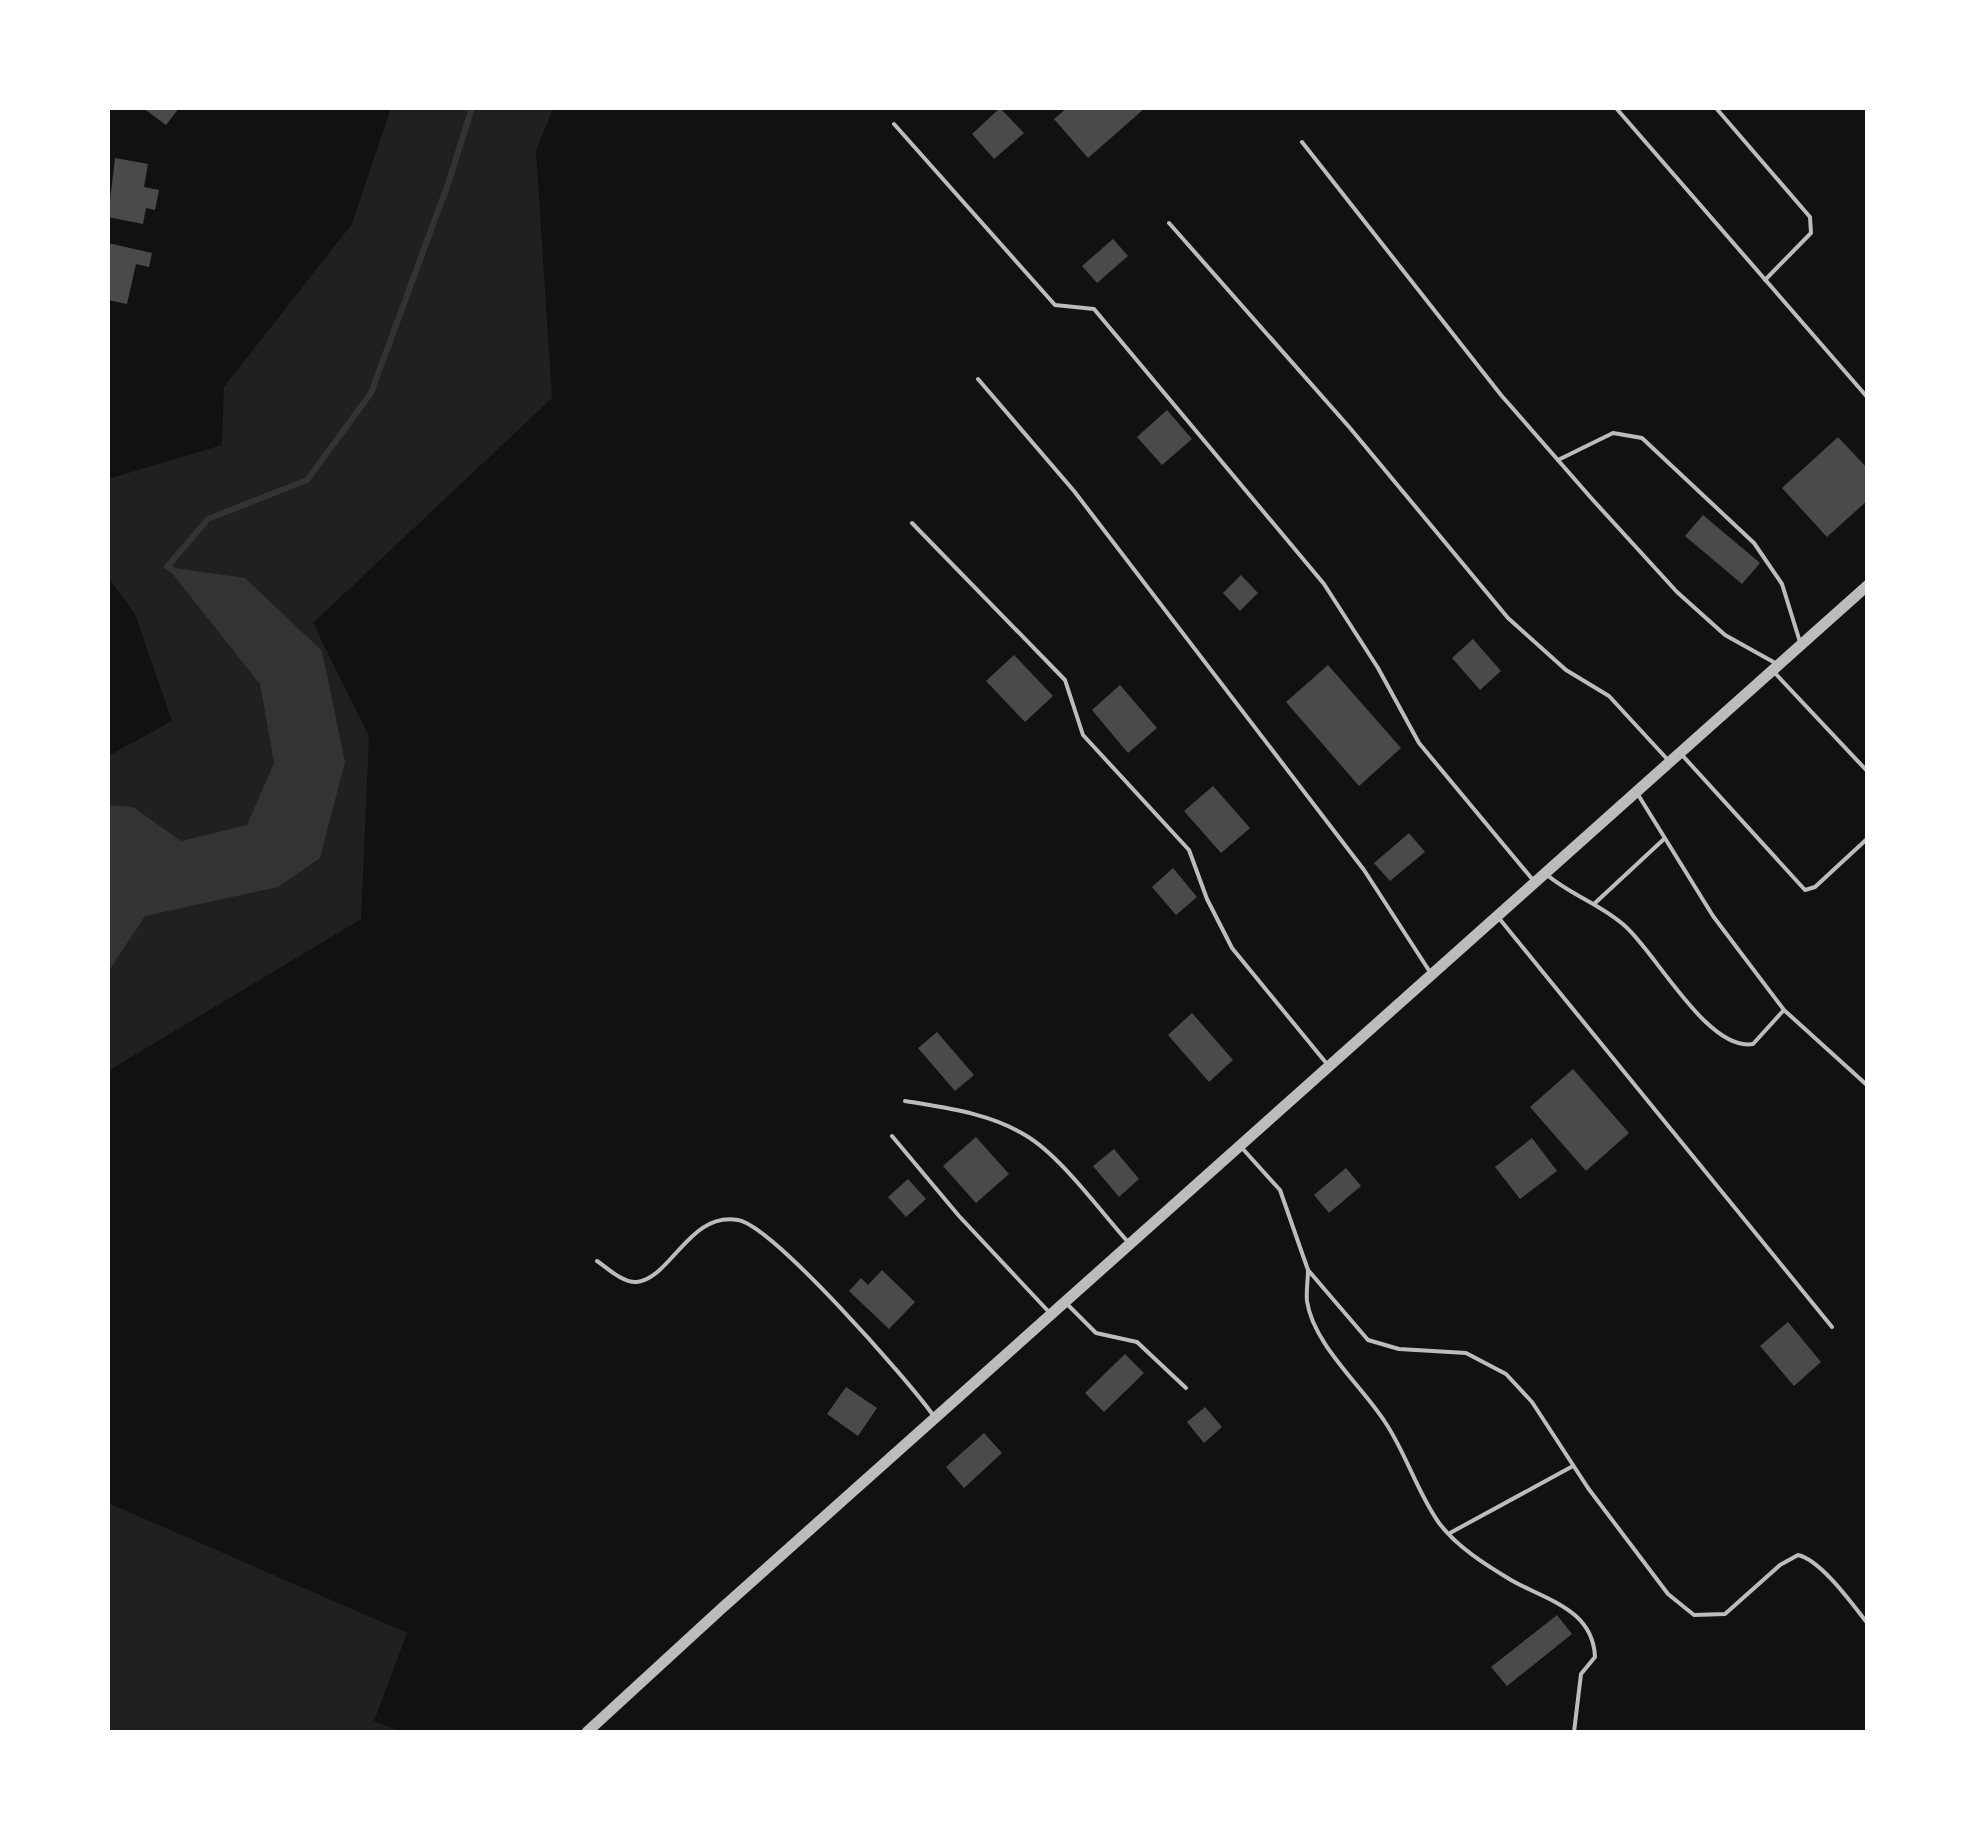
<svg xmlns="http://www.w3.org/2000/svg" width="1975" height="1840" font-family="Mulish,sans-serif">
<rect width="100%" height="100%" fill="#111"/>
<g fill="#202020">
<path d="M391,108H553L536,151L552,398L313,623L369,736L361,919L108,1071V756L172,721L135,614L108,577V479L222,445L224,387L352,224Z"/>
<path d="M108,1503L407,1633L374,1721L401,1732H108Z"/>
</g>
<path fill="#333" d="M167,567L245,578L322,651L345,762L320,858L278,887L145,916L108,972V805L133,807L181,841L247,825L274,763L260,684Z"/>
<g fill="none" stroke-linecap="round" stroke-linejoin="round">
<path stroke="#333" stroke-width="6" d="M174,571L167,567L208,519L307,480L371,393L448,184L472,108"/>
</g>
<g fill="#4a4a4a">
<path d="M143,108H179L166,125Z"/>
<path d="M1000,108L1024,133L994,159L972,134Z"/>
<path d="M1067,108H1145L1088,158L1054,119Z"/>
<path d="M115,158L148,164L144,187L159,190L155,210L146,208L143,224L108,217Z"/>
<path d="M1113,239L1128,256L1097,283L1082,266Z"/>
<path d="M108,243L152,253L149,267L136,264L127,304L108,300Z"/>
<path d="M1167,410L1192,439L1162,465L1137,437Z"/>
<path d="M1838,437L1868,469V500L1827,537L1782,488Z"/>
<path d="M1703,515L1760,563L1742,584L1685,536Z"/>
<path d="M1241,575L1258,593L1240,611L1223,593Z"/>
<path d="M1473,639L1501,671L1480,690L1452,658Z"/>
<path d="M1014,655L1053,696L1025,722L986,681Z"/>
<path d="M1328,665L1401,748L1359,786L1286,702Z"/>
<path d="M1120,685L1157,728L1128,753L1092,710Z"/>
<path d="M1213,786L1250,828L1221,853L1184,811Z"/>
<path d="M1409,833L1425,852L1390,881L1374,863Z"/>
<path d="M1173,868L1197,897L1176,915L1152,887Z"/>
<path d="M1192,1013L1233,1060L1209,1082L1168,1035Z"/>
<path d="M937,1032L974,1075L955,1091L918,1048Z"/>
<path d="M1573,1069L1629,1133L1586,1171L1530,1107Z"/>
<path d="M976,1137L1009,1174L976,1203L943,1166Z"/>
<path d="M1532,1138L1557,1171L1520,1199L1495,1167Z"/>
<path d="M1114,1149L1139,1179L1119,1197L1093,1166Z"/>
<path d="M1346,1168L1361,1186L1329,1213L1314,1195Z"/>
<path d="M908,1179L926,1199L906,1217L888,1197Z"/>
<path d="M882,1270L915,1302L889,1329L849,1291L861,1278L868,1285Z"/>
<path d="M1788,1322L1821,1362L1794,1386L1760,1346Z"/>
<path d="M1125,1354L1144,1373L1104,1412L1085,1393Z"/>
<path d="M846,1387L877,1408L858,1436L827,1414Z"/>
<path d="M1205,1407L1222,1427L1204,1443L1187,1422Z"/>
<path d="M984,1433L1002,1453L964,1488L946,1467Z"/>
<path d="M1557,1615L1572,1634L1507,1686L1491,1667Z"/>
</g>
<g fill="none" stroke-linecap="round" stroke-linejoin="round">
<g stroke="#bcbcbc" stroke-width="4">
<path d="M1616,108L1868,398"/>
<path d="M1716,108L1810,217L1811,233L1765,280"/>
<path d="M894,124L1055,305L1094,309L1324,584L1378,668L1419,743L1533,880"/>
<path d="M1302,142L1501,395L1592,499L1677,592L1725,635L1777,664"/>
<path d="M1169,223L1350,428L1508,618L1566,670L1609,696L1668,760"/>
<path d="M978,379L1074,491L1364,870L1430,972"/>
<path d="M1558,460L1613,433L1642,438L1754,543L1782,584L1800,642"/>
<path d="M912,523L1065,680L1083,735L1189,850L1207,899L1232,948L1327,1064"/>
<path d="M1773,671L1868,772"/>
<path d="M1682,755L1805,890L1815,887L1868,838"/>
<path d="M1637,793L1713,916L1784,1010L1868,1086"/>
<path d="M1546,874C1570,895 1601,904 1625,926C1656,953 1708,1052 1753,1044L1783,1011"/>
<path d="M1594,904L1664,839"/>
<path d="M1498,917L1832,1327"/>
<path d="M905,1101C946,1108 989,1113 1025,1135C1060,1155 1100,1211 1128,1242"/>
<path d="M892,1136L959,1216L1049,1312"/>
<path d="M1242,1148L1280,1190L1308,1270L1368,1340L1399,1349L1466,1353L1506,1374L1532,1402L1588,1488L1668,1594L1694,1615L1725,1614L1780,1565L1798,1555C1821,1560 1853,1605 1868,1624"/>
<path d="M597,1261C607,1268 623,1283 637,1282C671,1278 690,1211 738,1220C773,1226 908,1380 933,1415"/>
<path d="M1308,1270C1308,1280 1306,1291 1307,1301C1313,1344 1362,1386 1385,1422C1406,1453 1417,1492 1439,1523C1457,1547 1486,1565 1511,1580C1546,1600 1593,1609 1595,1657L1581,1674L1574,1732"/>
<path d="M1066,1303L1096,1333L1137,1342L1186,1388"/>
<path d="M1450,1533L1573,1466"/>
</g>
<path stroke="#bcbcbc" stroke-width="11" d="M587,1732L721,1609L1868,585"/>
</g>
<rect width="1975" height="1840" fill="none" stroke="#ffffff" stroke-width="220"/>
</svg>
